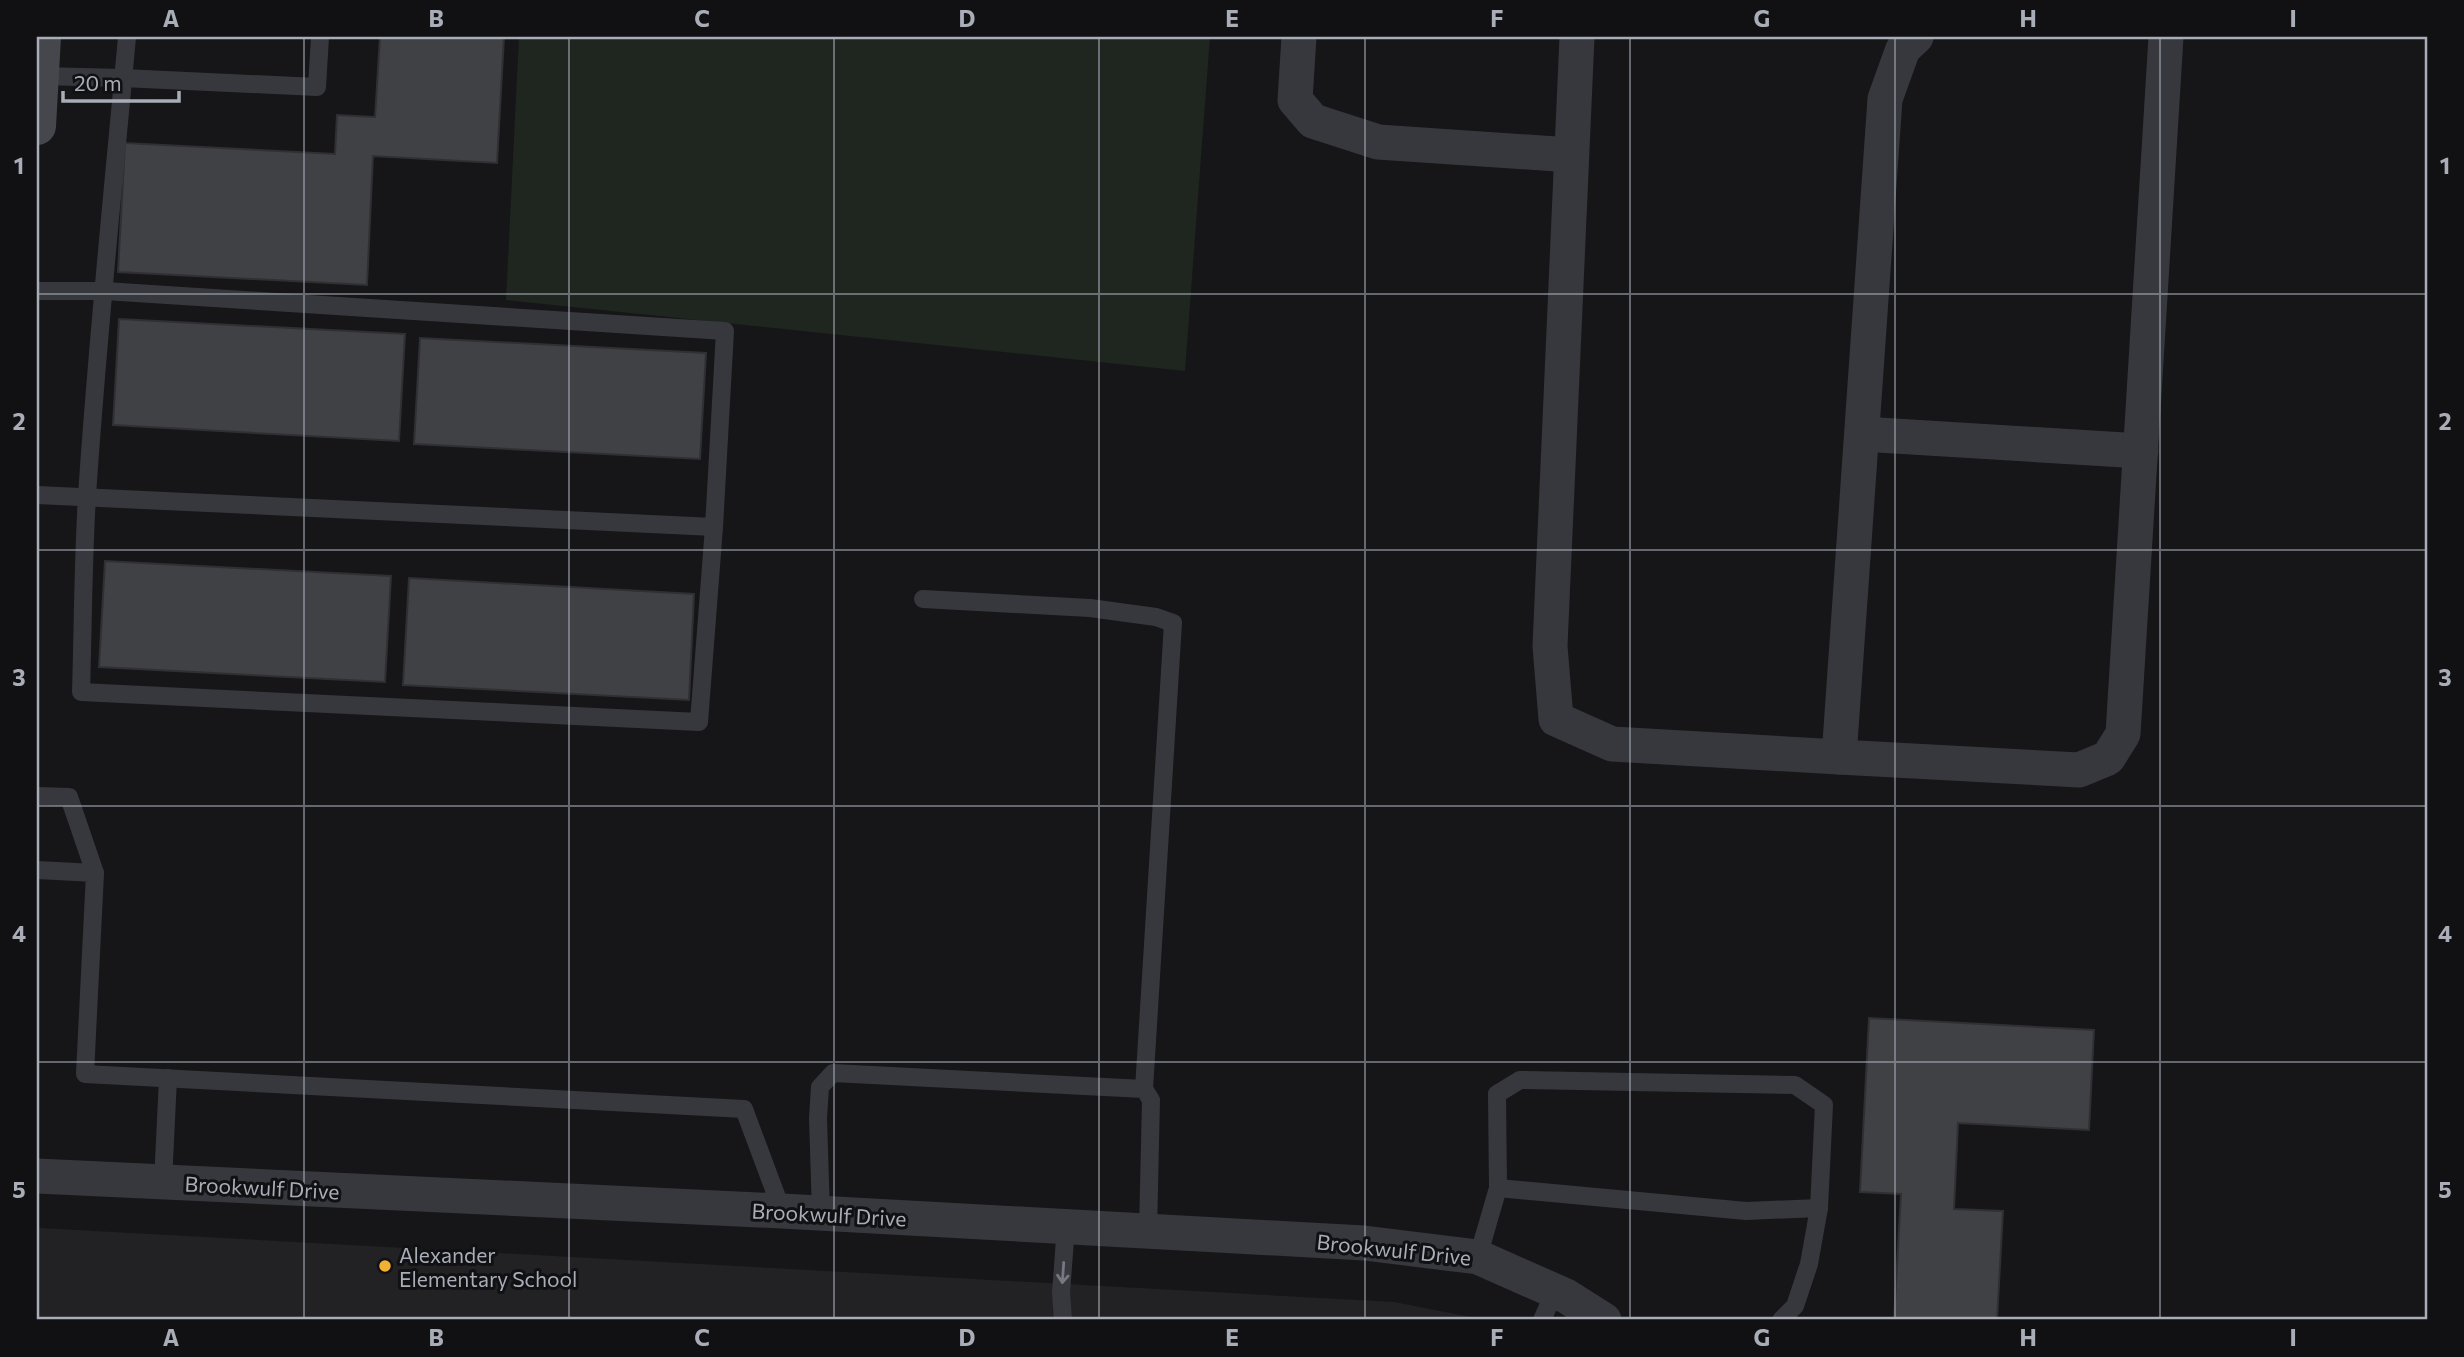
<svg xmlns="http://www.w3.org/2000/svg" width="2464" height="1357" font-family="Commissioner,sans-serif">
<rect width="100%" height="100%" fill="#161618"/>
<path fill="#222225" d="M39,1228L1394,1302L1486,1320H37V1230Z"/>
<path fill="#1e261f" d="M519,37H1210L1185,371L506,300Z"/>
<g fill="#404145" stroke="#303034" stroke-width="2">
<path d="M380,37H504L497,163L373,156L367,285L118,272L125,143L335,154L337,115L375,117Z"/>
<path d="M119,319L405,334L399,441L113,425Z"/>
<path d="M420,338L706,353L700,459L414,444Z"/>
<path d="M105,561L391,576L385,682L99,667Z"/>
<path d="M409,578L694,594L689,700L403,685Z"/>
<path d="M1869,1018L2094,1030L2089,1130L1958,1123L1954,1209L2003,1211L1997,1320H1894L1901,1194L1860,1192Z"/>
</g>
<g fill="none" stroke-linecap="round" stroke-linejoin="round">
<g stroke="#37383d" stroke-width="18">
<path d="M40,76L123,78L317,87L320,37"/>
<path d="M37,291H105L725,331L714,527L699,722L81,692C83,627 83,561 87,496C97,343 113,190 127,37"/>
<path d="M37,495L714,527"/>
<path d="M923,599L1090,608L1156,617L1173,623L1144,1089"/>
<path d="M37,796L69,797L95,873"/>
<path d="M37,870L95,873L85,1074L744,1109L782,1211"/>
<path d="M1520,1080L1795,1085L1824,1105L1819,1208L1746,1211L1498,1188L1497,1094Z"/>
<path d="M163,1182L168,1078"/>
<path d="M821,1213L818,1118L820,1087L833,1073L1144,1089L1151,1100L1148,1231"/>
<path d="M1478,1257L1498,1188"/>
<path d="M1063,1320L1061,1293L1066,1226"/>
<path d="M1542,1320L1555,1291"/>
<path d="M1781,1320L1795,1306L1809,1264L1819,1208"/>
</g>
<g stroke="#37383d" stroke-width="35">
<path d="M1299,37L1295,100L1313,121L1378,142L1571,155"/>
<path d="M1577,37L1550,646L1556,719L1612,744L1839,757L1885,99L1903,49L1916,37"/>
<path d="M1862,434L2141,451"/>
<path d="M1839,757L2079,770L2108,758L2123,734L2166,37"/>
<path d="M37,1176L782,1211L1364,1243L1478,1257L1566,1296L1604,1320"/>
</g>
<path stroke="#45474d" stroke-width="38" d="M37,126L42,37"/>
</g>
<defs><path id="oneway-shaft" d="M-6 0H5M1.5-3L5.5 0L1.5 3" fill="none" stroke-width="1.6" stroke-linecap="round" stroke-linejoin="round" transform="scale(1.75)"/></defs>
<use stroke="#757881" href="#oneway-shaft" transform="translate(1063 1273) rotate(94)"/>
<path fill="none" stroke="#a8adb8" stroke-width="2" stroke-opacity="0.55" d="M304,37V1320M569,37V1320M834,37V1320M1099,37V1320M1365,37V1320M1630,37V1320M1895,37V1320M2160,37V1320M37,294H2427M37,550H2427M37,806H2427M37,1062H2427"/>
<circle fill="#f2b134" stroke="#111113" stroke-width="2.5" cx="385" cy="1266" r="7"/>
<g text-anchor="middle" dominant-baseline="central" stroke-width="6" stroke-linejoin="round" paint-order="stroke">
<g font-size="21" fill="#a8adb8" stroke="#111113">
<text transform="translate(262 1187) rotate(3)">Brookwulf Drive</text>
<text transform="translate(829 1214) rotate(3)">Brookwulf Drive</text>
<text transform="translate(1394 1249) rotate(6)">Brookwulf Drive</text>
</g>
<g font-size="21" fill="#a8adb8" stroke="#111113" text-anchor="start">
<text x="399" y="1254">Alexander<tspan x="399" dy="24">Elementary School</tspan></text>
</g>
</g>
<rect width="2464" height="1357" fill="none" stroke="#111113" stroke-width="77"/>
<path d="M63 91v10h116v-10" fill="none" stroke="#a8adb8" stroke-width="3.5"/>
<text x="74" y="91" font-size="21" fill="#a8adb8" stroke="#111113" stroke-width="5" paint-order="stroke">20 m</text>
<rect x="38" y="38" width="2388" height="1280" fill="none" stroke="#a8adb8" stroke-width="2.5"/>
<g font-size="23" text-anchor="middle" font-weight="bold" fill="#a8adb8">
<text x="171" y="27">A</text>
<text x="436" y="27">B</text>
<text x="702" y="27">C</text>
<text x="967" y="27">D</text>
<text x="1232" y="27">E</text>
<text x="1497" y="27">F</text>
<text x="1762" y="27">G</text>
<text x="2028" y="27">H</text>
<text x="2293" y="27">I</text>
<text x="19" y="174">1</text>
<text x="2445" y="174">1</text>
<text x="19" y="430">2</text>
<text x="2445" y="430">2</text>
<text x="19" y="686">3</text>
<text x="2445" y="686">3</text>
<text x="19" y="942">4</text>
<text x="2445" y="942">4</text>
<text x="19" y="1198">5</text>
<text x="2445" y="1198">5</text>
<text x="171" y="1346">A</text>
<text x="436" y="1346">B</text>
<text x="702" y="1346">C</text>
<text x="967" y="1346">D</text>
<text x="1232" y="1346">E</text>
<text x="1497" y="1346">F</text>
<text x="1762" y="1346">G</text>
<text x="2028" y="1346">H</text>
<text x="2293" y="1346">I</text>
</g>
</svg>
